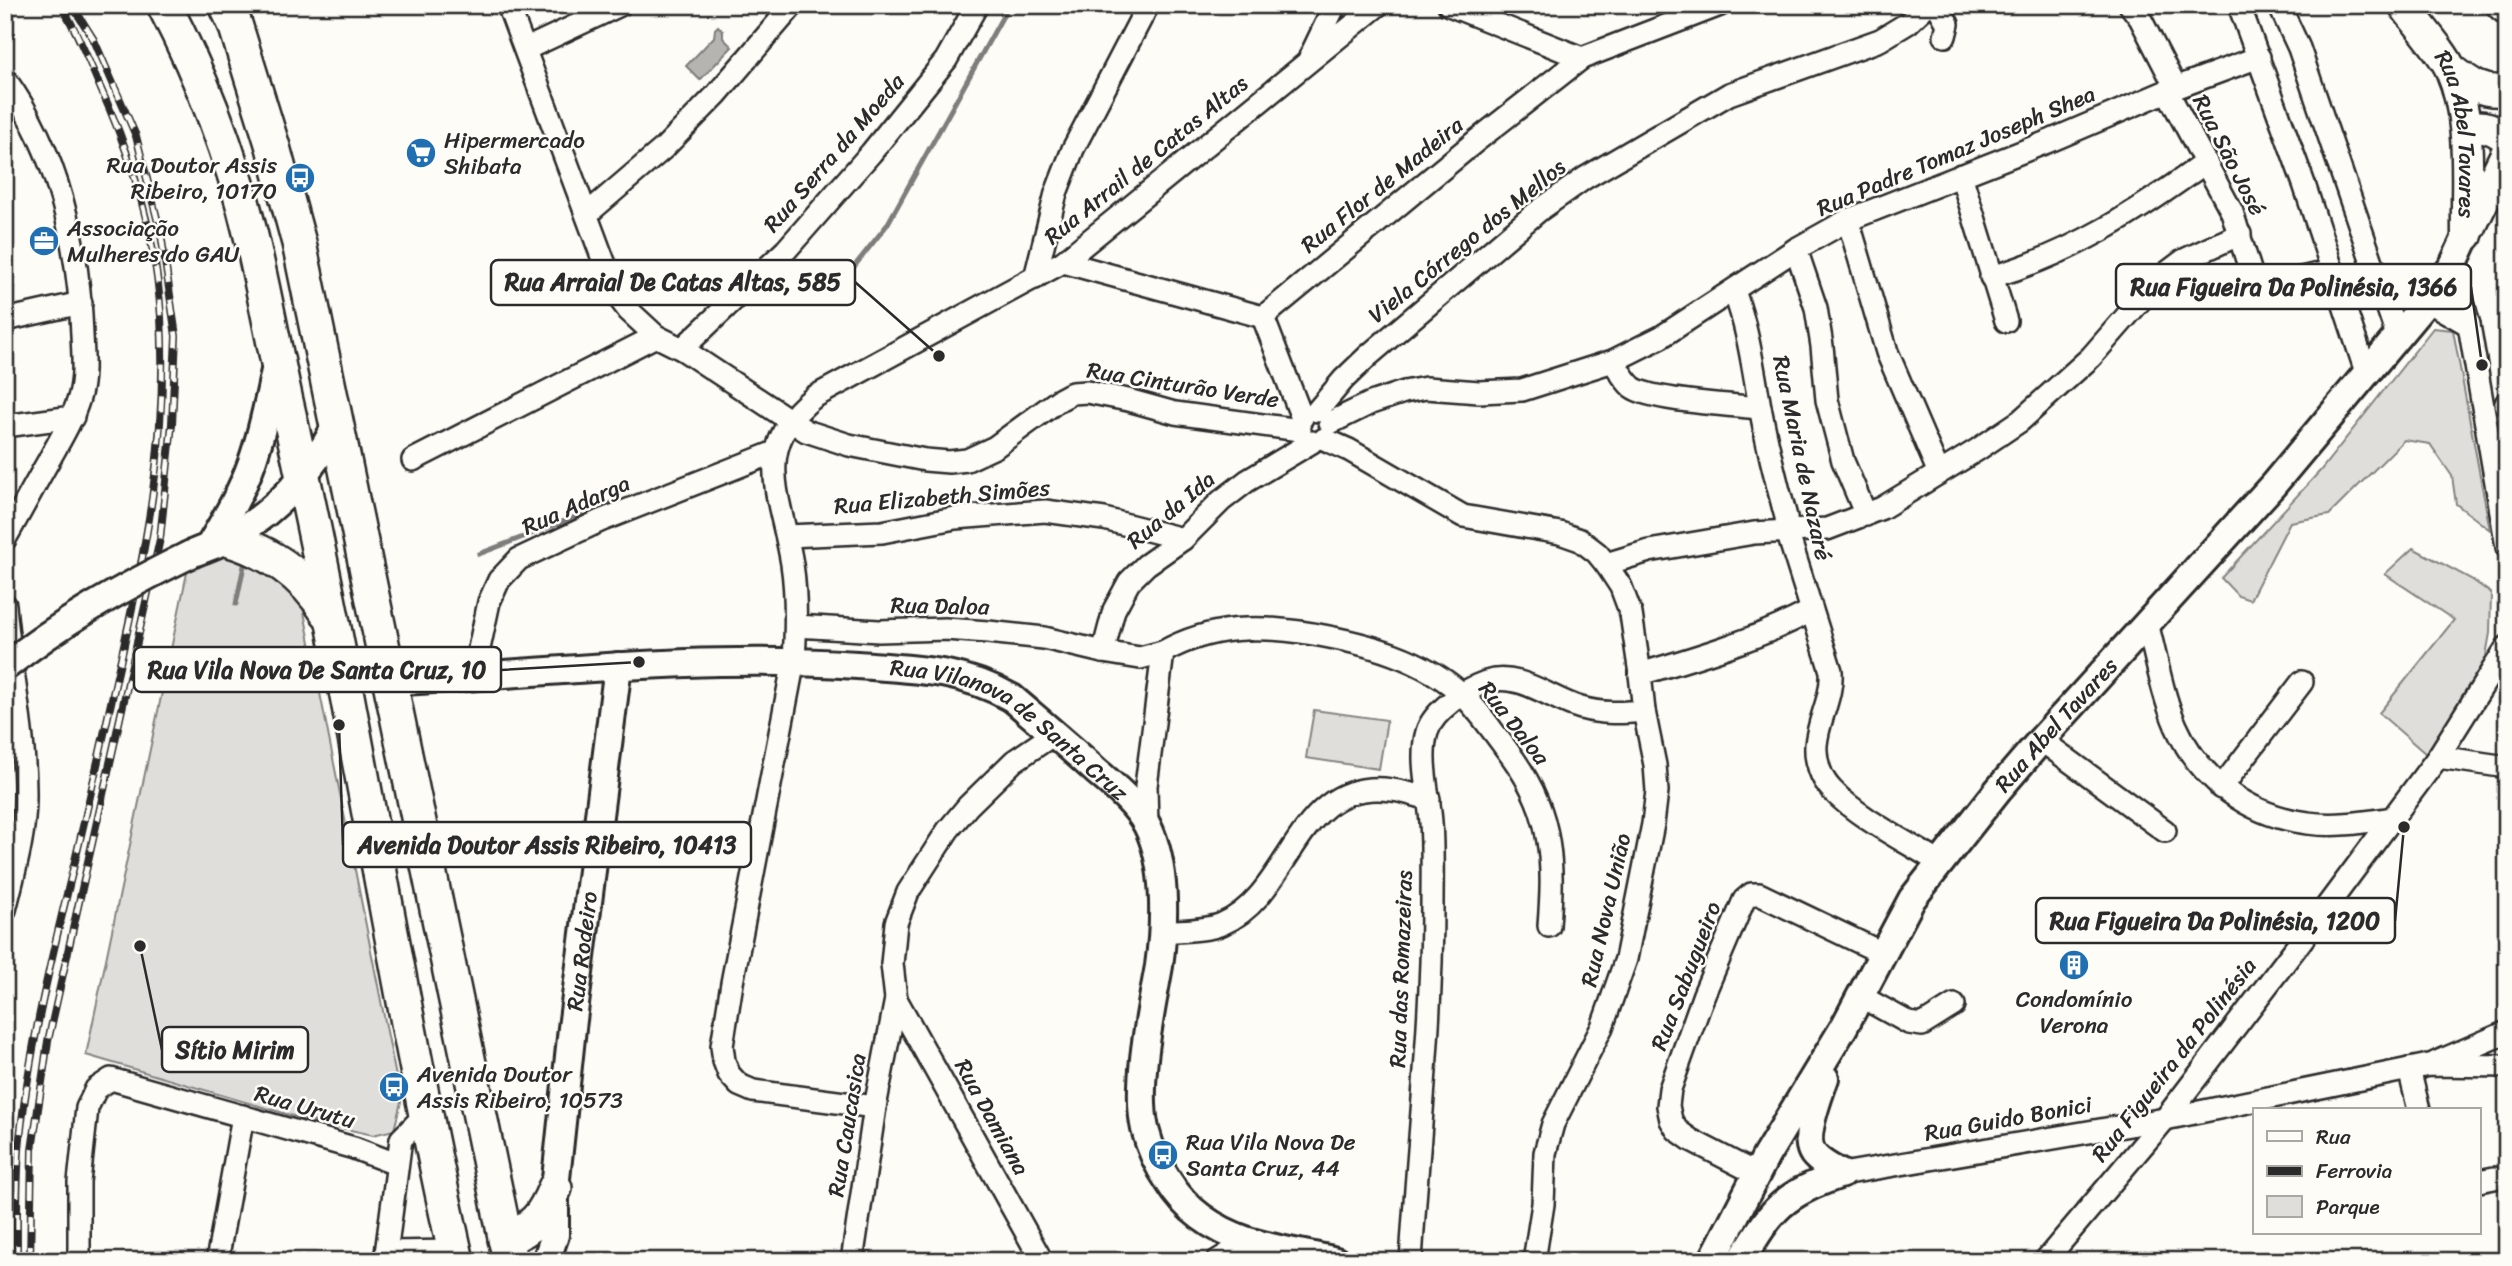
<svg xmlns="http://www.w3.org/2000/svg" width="2512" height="1266" font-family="Sriracha,sans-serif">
<rect width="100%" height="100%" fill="#fdfcf7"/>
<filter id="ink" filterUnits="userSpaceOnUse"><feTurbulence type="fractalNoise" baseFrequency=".0143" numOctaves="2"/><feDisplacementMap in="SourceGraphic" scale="14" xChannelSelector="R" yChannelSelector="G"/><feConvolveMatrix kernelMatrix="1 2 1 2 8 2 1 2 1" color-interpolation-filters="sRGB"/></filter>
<g filter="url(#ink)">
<g fill="#dfdeda" stroke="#858482" stroke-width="2">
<path d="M2433,328L2453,330L2490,530L2456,504L2452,476L2430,444L2404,440L2329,515L2290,522L2250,600L2238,596L2221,578L2320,471Z"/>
<path d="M2413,548L2471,579L2491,593L2490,633L2483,673L2426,754L2379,713L2454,620L2385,574Z"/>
<path d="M266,554L301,597L401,1102L394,1130L373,1135L310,1121L86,1055L188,568L228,555Z"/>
<path d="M1314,710L1387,720L1379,769L1306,758Z"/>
</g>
<path fill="#b5b4b1" stroke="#7e7d7b" stroke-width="2" d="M718,26L723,31V38L732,47L700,80L686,66L714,37L715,29Z"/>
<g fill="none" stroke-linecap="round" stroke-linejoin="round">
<g stroke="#7e7d7b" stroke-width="5">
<path d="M849,273L887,225L1009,5"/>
<path d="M479,554L614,502"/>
<path d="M236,604L245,561"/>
</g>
<g stroke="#2b2b2b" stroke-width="26">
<g id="minor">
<path d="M508,5L616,294L629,311L656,336L682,349L806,431L849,445L925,460L949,462L967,460L995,447L1059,400L1072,393L1087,392L1128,400L1175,413L1300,430"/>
<path d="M1449,5L1582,58"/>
<path d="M1937,5L1948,24L1945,36"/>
<path d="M2130,5L2140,18L2176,88"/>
<path d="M2239,5L2304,184L2366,372"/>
<path d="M2279,5L2299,48L2397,335"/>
<path d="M526,49L620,5"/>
<path d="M1310,57L1335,5"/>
<path d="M5,79C58,152 79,246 82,335C83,356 85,378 79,398C72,421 60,440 49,460C34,486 20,513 5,539"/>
<path d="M2167,91L2232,212L2256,289L2331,271"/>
<path d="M1961,175L2006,321"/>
<path d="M587,214L664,148L716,95L793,5"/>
<path d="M1848,220L1887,352L1939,473"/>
<path d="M1796,249L1816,308L1822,346L1827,400L1843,461L1866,515"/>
<path d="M1063,262L1263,317"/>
<path d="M2453,265L2469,325L2507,547"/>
<path d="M1991,277C2072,254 2139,211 2206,162"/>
<path d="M1035,278L1056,193L1073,149L1148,5"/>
<path d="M1734,291C1748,329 1753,367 1760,407C1767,444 1776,481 1786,517L1787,531L1831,671C1833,697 1818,719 1816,745C1815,761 1821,779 1832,790C1858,818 1907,842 1940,863"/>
<path d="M2427,301L2469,325"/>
<path d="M1263,317L1476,141L1582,58L1720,5"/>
<path d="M1263,317L1302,418"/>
<path d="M5,320L81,303"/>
<path d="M682,349L786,250L871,153L946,60L977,5"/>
<path d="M1613,361C1619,370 1624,380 1632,387C1650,401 1734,405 1760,408"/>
<path d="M2506,404L2507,402"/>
<path d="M1317,411L1344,379L1368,356L1537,212L1585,178L1729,94L1880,40L1908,23L1927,5"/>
<path d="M1330,423L1371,403L1404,392L1426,388L1479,392L1522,390L1613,361L1661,337L1796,249L1848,220L2052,140L2167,91L2259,57"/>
<path d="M5,426L73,417"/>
<path d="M1324,439L1349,450L1463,516L1560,533L1580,540L1597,553L1606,564L1621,587L1631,614L1640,674L1644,711L1655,765L1657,791L1653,824L1626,959L1602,1027L1553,1124L1545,1153L1543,1204L1534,1261"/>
<path d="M413,460L656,336"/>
<path d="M787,536L882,532L955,518L1045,511L1104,519L1183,539"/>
<path d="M1606,564L1649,551L1754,533L1827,529L1882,508L1977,450L2020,421L2091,357L2160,278L2184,260L2240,234"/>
<path d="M5,605C10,669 26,734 25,798C25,836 14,873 5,910"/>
<path d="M2147,623C2156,656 2162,694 2176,726C2199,779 2249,816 2308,823C2336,827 2365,822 2393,818"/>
<path d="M796,626L879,631L945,629L988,632L1044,638L1103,652L1140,658L1163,652"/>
<path d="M1103,652L1114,610L1129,582L1146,565L1183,539L1221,501L1247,481L1312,442"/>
<path d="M1640,674C1698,657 1758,639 1811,611"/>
<path d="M473,677L489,602L499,580L519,559L600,521L775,452"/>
<path d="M2041,740L2165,831"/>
<path d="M2438,757L2507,767"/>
<path d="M2221,788L2302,682"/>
<path d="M1147,826L1146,786L1163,652C1211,625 1260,625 1313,634C1365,643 1424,658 1464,696C1479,711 1491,729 1504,746C1526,774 1543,805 1548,841C1553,870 1551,898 1549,926"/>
<path d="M1164,932C1181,930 1206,931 1222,924C1294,893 1295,776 1392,790C1404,791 1417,796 1429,799"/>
<path d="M1860,996L1909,1023L1922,1025L1954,1005"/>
<path d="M896,999L1042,1261"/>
<path d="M2435,1063L2507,1032"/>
<path d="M2409,1069L2419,1110"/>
<path d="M875,1107L753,1091L739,1085L729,1074L724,1061L722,1046L732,983L794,660C796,628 797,596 792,564C782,499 749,448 814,397L1063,262L1378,5"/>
<path d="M1757,1174L1691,1140L1677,1130L1671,1120L1668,1106L1670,1089L1704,994L1744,900L1751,894H1759L1882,953"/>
<path d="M1842,1174L2165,1119L2429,1065L2507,1066"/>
<path d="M2479,1181L2494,1178"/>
<path d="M388,1252L455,1251"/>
<path d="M79,1261V1182L87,1108L96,1089L111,1079L354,1148L396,1164"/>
<path d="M217,1261L243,1116"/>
<path d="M385,1261L401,1139L425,1115"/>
<path d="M852,1261L875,1107L896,999L892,964L896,923L908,892L948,830L968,806L1014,761L1054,734"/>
<path d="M1217,1261L1249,1241"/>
<path d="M1411,1261C1418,1143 1432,1024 1432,906C1432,878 1433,850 1431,822C1429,794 1419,759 1427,732C1433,711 1466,689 1486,682C1519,671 1550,699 1581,708C1602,714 1622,713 1644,711"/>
<path d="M2045,1261L2165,1119L2301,941L2438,757L2507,647"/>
</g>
</g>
<g stroke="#2b2b2b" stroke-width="32">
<g id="tertiary">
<path d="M210,545C226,518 242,491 252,462C263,431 269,398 276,366"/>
<path d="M189,555C202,549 217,545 229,538C275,513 312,472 336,426"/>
<path id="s1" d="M389,682C544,673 701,654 857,665C914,669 961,669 1012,698C1040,722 1069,746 1096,771C1115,787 1135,803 1147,825C1167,865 1165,923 1159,966C1151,1011 1135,1085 1145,1129C1150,1149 1158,1166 1169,1182C1187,1212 1216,1230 1248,1241C1277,1250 1308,1254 1336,1261"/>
<path d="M1825,1078C1819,1096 1800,1141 1815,1156C1822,1164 1833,1169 1842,1174"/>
<path id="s2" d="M546,1261L555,1235V1188L572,1028L618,666"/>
<path id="s3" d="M1712,1261L1766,1156L1844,1027L1912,899L1998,790L2041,740L2273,485L2427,301L2453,265L2467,235"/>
<path d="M1741,1261C1773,1207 1782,1195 1842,1174"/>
</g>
</g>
<g stroke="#2b2b2b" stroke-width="35">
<g id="secondary">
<path id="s4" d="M2404,5C2416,22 2444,53 2451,70C2473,121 2466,181 2467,235"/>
<path d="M2502,5L2507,9"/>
<path d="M2451,69C2469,83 2483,94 2507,90"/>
<path d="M2466,129C2481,123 2496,129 2507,139"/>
<path d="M2470,228L2507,152"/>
</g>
</g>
<g stroke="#2b2b2b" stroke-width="38">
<g id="primary">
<path d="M164,5C202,78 232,156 251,236C264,290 274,346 286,401C352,686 393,976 457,1261"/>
<path d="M226,5L235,24L273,147L299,243L510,1261"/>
<path d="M227,539C270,552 303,574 327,612"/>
<path d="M505,1239C535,1227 543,1217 555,1188"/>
</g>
</g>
<use href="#minor" stroke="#fdfcf7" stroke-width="21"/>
<use href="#tertiary" stroke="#fdfcf7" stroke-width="26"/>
<use href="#secondary" stroke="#fdfcf7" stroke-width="30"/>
<use href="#primary" stroke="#fdfcf7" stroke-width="33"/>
<g stroke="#2b2b2b" stroke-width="8">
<g id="rail">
<path d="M17,1261C17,1220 16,1179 20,1138C30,1045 52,955 74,865C89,802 103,739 117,676C145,555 168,442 161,317C156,238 133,159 100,87C88,59 77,31 61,5"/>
<path d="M30,1261L32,1150L48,1041L160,539L172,424L176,336L161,234L136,136L94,40L72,5"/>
</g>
</g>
<use href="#rail" stroke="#fdfcf7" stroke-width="5" stroke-dasharray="16" stroke-linecap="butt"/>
<g stroke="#2b2b2b" stroke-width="32" stroke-linecap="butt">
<path id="tertiary-bridge" d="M5,667C62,621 124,587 189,555"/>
</g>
<use href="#tertiary-bridge" stroke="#fdfcf7" stroke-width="26"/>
</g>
</g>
<defs>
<g id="supermarket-disc" transform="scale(1.575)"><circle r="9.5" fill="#1f6fb2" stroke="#fdfcf7"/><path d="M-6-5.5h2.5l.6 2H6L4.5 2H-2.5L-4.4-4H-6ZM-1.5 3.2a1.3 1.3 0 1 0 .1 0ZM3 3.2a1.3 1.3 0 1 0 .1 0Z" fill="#fff"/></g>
<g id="bus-disc" transform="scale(1.575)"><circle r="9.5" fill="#1f6fb2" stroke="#fdfcf7"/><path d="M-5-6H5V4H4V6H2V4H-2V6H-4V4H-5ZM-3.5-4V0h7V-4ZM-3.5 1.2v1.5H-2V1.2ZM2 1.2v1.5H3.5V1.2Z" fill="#fff"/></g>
<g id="office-disc" transform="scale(1.575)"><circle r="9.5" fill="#1f6fb2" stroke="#fdfcf7"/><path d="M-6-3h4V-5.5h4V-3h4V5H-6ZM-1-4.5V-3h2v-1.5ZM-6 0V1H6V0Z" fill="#fff"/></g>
<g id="building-disc" transform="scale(1.575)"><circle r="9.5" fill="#1f6fb2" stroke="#fdfcf7"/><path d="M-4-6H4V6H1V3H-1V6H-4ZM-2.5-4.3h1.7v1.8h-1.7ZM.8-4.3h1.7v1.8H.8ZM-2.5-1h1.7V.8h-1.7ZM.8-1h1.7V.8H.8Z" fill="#fff"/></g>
</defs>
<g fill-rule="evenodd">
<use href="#supermarket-disc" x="421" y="153"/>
<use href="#bus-disc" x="300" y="178"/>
<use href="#office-disc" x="44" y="241"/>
<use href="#building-disc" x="2074" y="965"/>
<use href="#bus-disc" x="394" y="1087"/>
<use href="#bus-disc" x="1163" y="1155"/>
</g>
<g text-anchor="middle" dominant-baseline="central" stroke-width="5" stroke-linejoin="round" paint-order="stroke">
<g font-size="23" fill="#2b2b2b" stroke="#fdfcf7">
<text stroke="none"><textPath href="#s4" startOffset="145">Rua Abel Tavares</textPath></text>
<text transform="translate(1956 151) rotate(-23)">Rua Padre Tomaz Joseph Shea</text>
<text transform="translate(834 153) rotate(-49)">Rua Serra da Moeda</text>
<text transform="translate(2229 155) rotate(63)">Rua São José</text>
<text transform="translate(1146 160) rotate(-39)">Rua Arrail de Catas Altas</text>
<text transform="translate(1382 185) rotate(-39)">Rua Flor de Madeira</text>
<text transform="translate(1467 241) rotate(-39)">Viela Córrego dos Mellos</text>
<text transform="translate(1183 385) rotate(9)">Rua Cinturão Verde</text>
<text transform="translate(1802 458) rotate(78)">Rua Maria de Nazaré</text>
<text transform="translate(942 497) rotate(-5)">Rua Elizabeth Simões</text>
<text transform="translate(576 505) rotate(-24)">Rua Adarga</text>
<text transform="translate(1171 510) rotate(-40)">Rua da Ida</text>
<text transform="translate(940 606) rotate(1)">Rua Daloa</text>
<text transform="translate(1514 723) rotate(52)">Rua Daloa</text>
<text stroke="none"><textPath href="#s3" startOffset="640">Rua Abel Tavares</textPath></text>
<text stroke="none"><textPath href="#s1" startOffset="640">Rua Vilanova de Santa Cruz</textPath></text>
<text transform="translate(1606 910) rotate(-77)">Rua Nova União</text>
<text stroke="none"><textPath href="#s2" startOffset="313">Rua Rodeiro</textPath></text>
<text transform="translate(1401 969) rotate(-88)">Rua das Romazeiras</text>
<text transform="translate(1686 976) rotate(-69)">Rua Sabugueiro</text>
<text transform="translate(2174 1060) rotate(-52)">Rua Figueira da Polinésia</text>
<text transform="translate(305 1107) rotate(16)">Rua Urutu</text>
<text transform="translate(992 1117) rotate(61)">Rua Damiana</text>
<text transform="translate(2008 1119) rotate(-10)">Rua Guido Bonici</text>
<text transform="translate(847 1125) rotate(-81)">Rua Caucasica</text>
</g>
<g font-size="23" fill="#2b2b2b" stroke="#fdfcf7" text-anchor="start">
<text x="444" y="140">Hipermercado<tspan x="444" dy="26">Shibata</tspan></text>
<text x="277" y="165" text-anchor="end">Rua Doutor Assis<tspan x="277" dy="26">Ribeiro, 10170</tspan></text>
<text x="67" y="228">Associação<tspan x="67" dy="26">Mulheres do GAU</tspan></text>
<text x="2074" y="999" text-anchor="middle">Condomínio<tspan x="2074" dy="26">Verona</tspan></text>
<text x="417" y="1074">Avenida Doutor<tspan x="417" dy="26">Assis Ribeiro, 10573</tspan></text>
<text x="1186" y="1142">Rua Vila Nova De<tspan x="1186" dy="26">Santa Cruz, 44</tspan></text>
</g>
</g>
<path fill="none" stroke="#2b2b2b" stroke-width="2.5" d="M939 356L855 282M2482 365L2471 287M639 662L501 670M339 725L343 845M2404 827L2395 921M140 946L162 1050"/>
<g fill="#2b2b2b" stroke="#fdfcf7" stroke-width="2.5">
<circle cx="939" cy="356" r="7"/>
<circle cx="2482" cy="365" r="7"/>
<circle cx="639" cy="662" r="7"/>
<circle cx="339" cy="725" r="7"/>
<circle cx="2404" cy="827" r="7"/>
<circle cx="140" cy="946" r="7"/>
</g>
<g fill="#fdfcf7" stroke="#2b2b2b" stroke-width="2.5">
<rect x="491" y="260" width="364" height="45" rx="7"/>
<rect x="2116" y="264" width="355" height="45" rx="7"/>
<rect x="134" y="647" width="367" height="45" rx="7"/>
<rect x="343" y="822" width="408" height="45" rx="7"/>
<rect x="2036" y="898" width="359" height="45" rx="7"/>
<rect x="162" y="1027" width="146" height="45" rx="7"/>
</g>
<g font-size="24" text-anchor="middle" font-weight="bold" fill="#2b2b2b">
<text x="673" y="290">Rua Arraial De Catas Altas, 585</text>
<text x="2294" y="295">Rua Figueira Da Polinésia, 1366</text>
<text x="317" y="678">Rua Vila Nova De Santa Cruz, 10</text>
<text x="547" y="853">Avenida Doutor Assis Ribeiro, 10413</text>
<text x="2215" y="929">Rua Figueira Da Polinésia, 1200</text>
<text x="235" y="1058">Sítio Mirim</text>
</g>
<rect width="2512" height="1266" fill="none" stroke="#fdfcf7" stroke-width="28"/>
<rect x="14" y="14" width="2484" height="1238" fill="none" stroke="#2b2b2b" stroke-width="2.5" filter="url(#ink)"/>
<rect x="2253" y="1108" width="228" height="126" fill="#fdfcf7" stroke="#a9a8a5" stroke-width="2"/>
<rect x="2267" y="1131" width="35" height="10" fill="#fdfcf7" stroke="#a9a8a5" stroke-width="2"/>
<text x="2316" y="1144" font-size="21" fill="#2b2b2b">Rua</text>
<rect x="2267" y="1166" width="35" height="10" fill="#2b2b2b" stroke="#a9a8a5" stroke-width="2"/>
<text x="2316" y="1178" font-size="21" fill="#2b2b2b">Ferrovia</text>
<rect x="2267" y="1196" width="35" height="21" fill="#dfdeda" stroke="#a9a8a5" stroke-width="2"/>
<text x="2316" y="1214" font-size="21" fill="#2b2b2b">Parque</text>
</svg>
